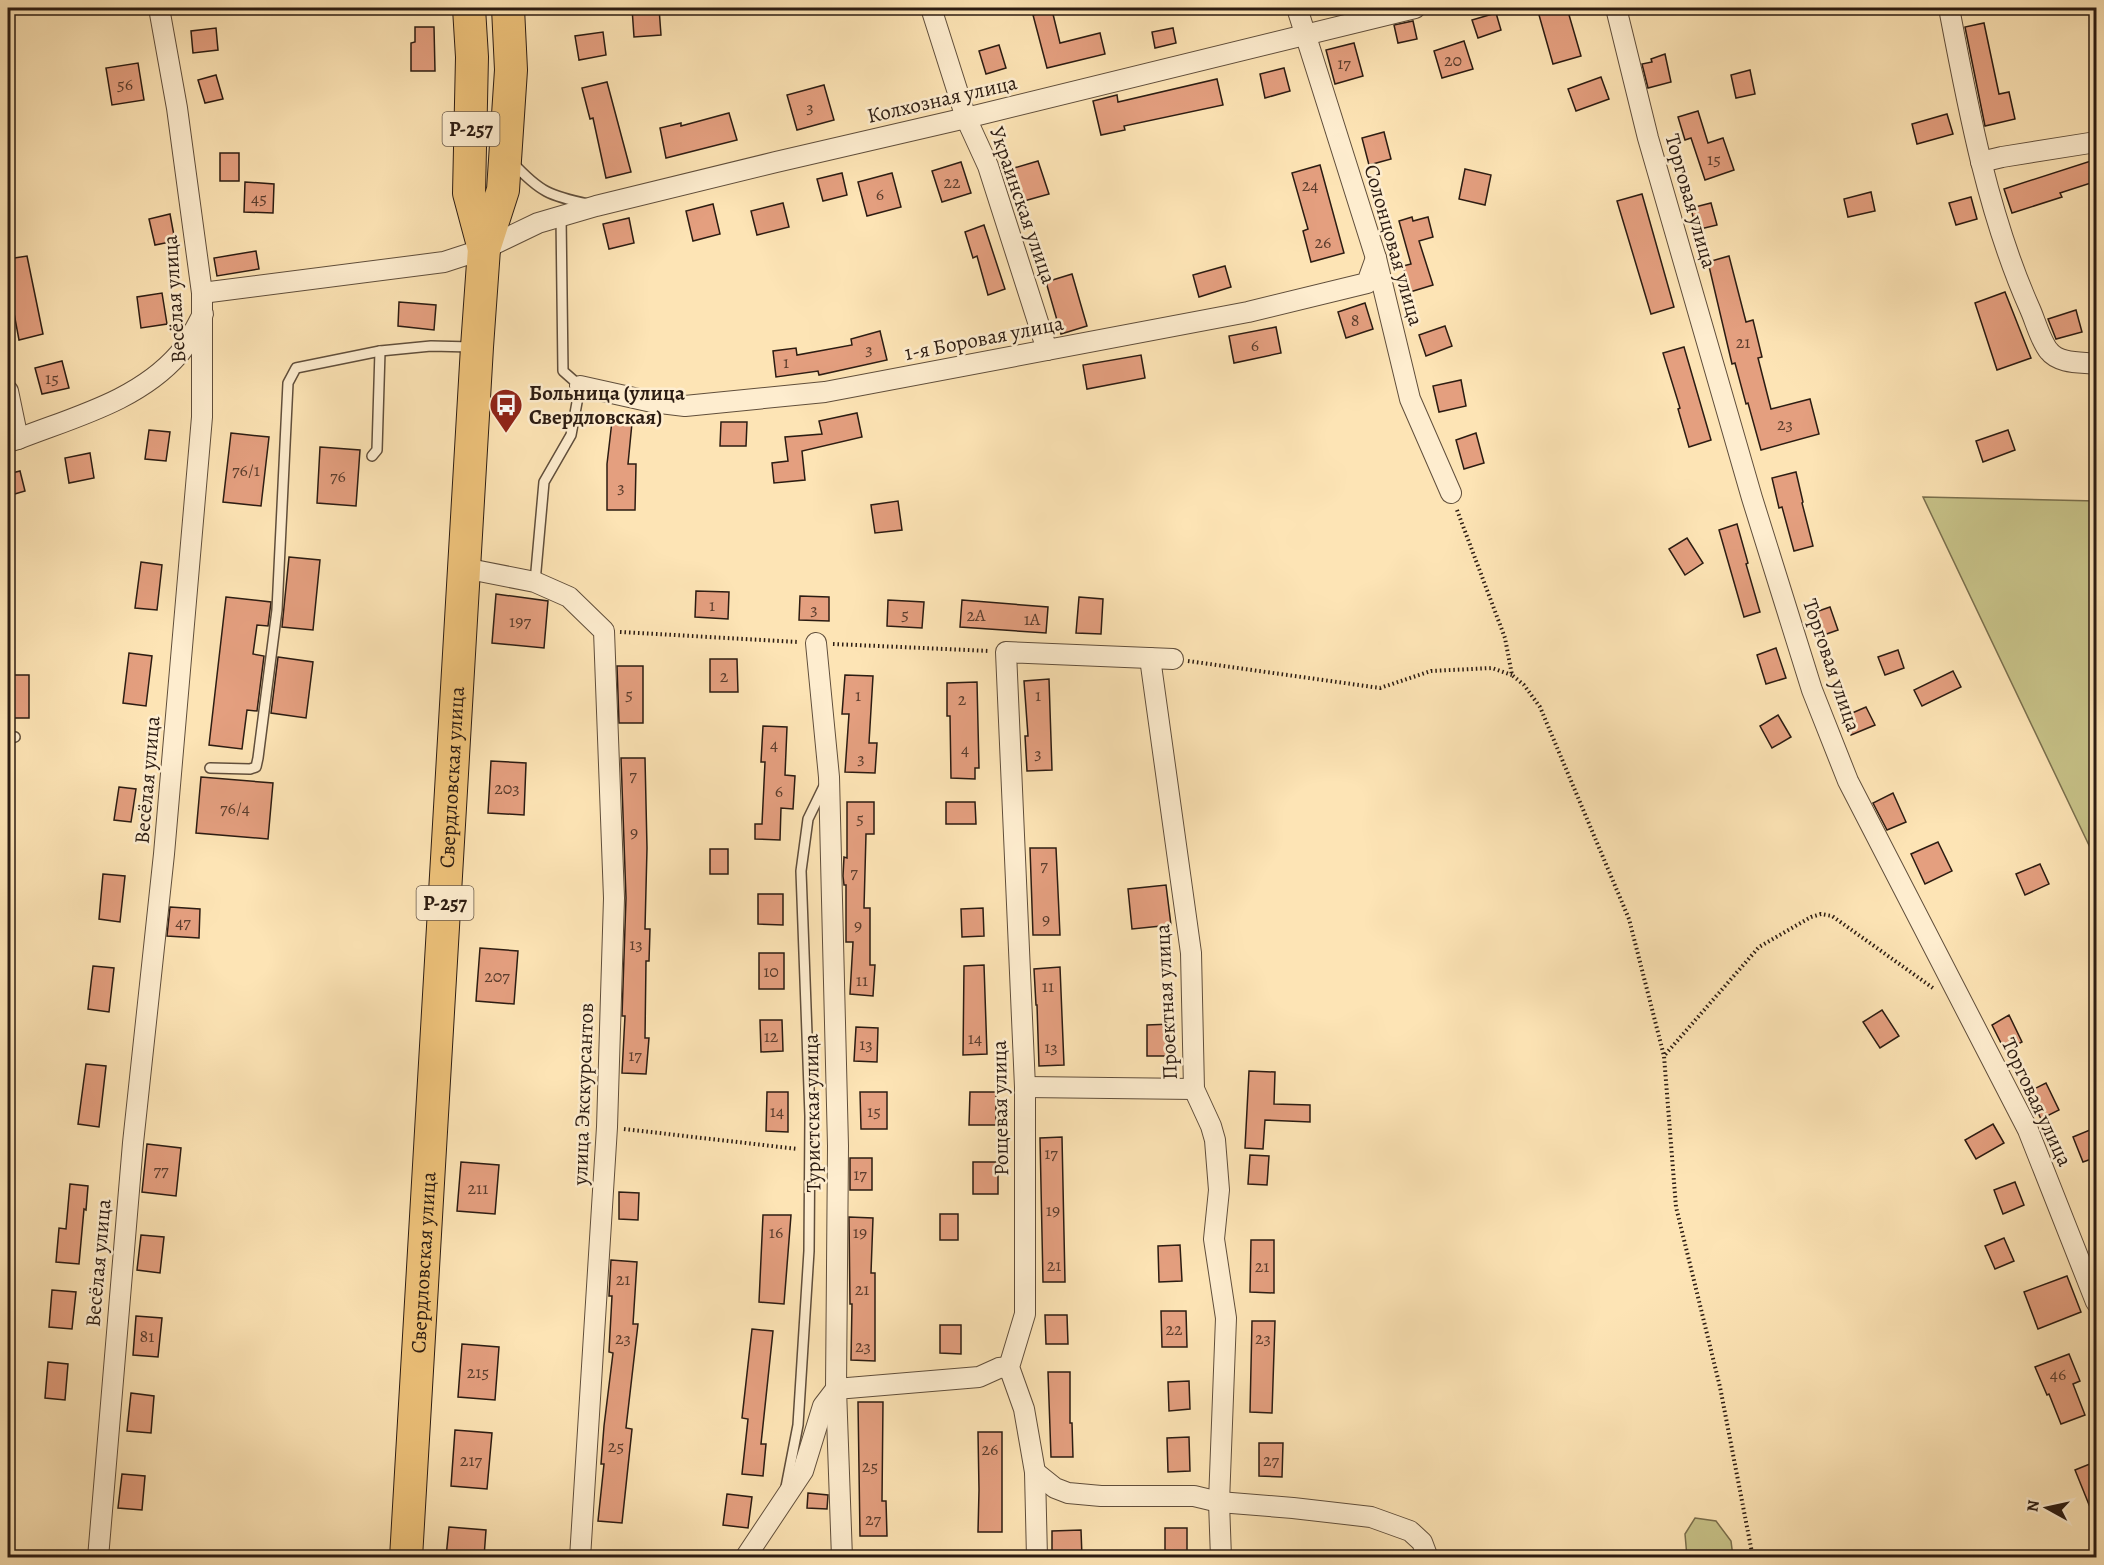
<svg xmlns="http://www.w3.org/2000/svg" width="2104" height="1565" font-family="Alegreya,serif">
<rect width="100%" height="100%" fill="#fde4b5"/>
<filter id="stains"><feTurbulence type="fractalNoise" baseFrequency=".00333" numOctaves="4"/><feColorMatrix values="0 0 0 0 .2 0 0 0 0 .09 0 0 0 0 .02 0 0 0 .5 -.17"/></filter>
<radialGradient id="worn" r=".72"><stop offset=".6" stop-color="#630" stop-opacity="0"/><stop offset="1" stop-color="#630" stop-opacity=".3"/></radialGradient>
<g fill="#c7c288" stroke="#7a6f4d" stroke-width="1.5">
<path d="M1923,497L2096,501V860Z"/>
<path d="M1695,1518L1716,1521L1731,1541L1733,1557H1687L1685,1534Z"/>
</g>
<g fill="#e49f7f" stroke="#2c1c12" stroke-width="1.5">
<path d="M632,8H659L661,35L634,37Z"/>
<path d="M1537,8H1567L1581,56L1553,64Z"/>
<path d="M1052,10L1060,43L1100,33L1105,54L1047,68L1033,15Z"/>
<path d="M1496,13L1501,30L1478,38L1472,20Z"/>
<path d="M1413,21L1417,39L1398,43L1394,25Z"/>
<path d="M1984,23L1999,94L2009,92L2015,119L1985,126L1965,27Z"/>
<path d="M415,27H434L435,71H411V43L415,42Z"/>
<path d="M216,28L218,50L193,53L191,31Z"/>
<path d="M1173,28L1176,43L1155,48L1152,32Z"/>
<path d="M603,32L606,55L579,60L575,36Z"/>
<path d="M1464,41L1473,69L1442,78L1434,51Z"/>
<path d="M1354,43L1363,76L1335,84L1326,50Z"/>
<path d="M999,45L1006,68L986,74L979,51Z"/>
<path d="M1665,54L1671,82L1648,88L1642,64L1652,62L1651,59Z"/>
<path d="M138,63L144,100L112,105L106,68Z"/>
<path d="M1284,68L1290,91L1265,98L1260,74Z"/>
<path d="M1750,70L1755,94L1736,98L1731,75Z"/>
<path d="M216,75L223,99L205,103L198,80Z"/>
<path d="M1601,77L1609,99L1576,111L1568,89Z"/>
<path d="M1217,79L1223,105L1124,126L1125,130L1101,135L1093,101L1117,95L1118,102Z"/>
<path d="M607,82L631,172L606,178L593,118L590,119L582,88Z"/>
<path d="M824,85L834,120L797,130L787,95Z"/>
<path d="M1698,111L1708,143L1723,138L1734,170L1705,180L1691,138L1685,140L1678,117Z"/>
<path d="M729,113L737,140L666,158L660,128L681,123V126Z"/>
<path d="M1947,114L1953,134L1917,144L1912,124Z"/>
<path d="M1384,132L1391,159L1369,165L1362,138Z"/>
<rect x="220" y="153" width="19" height="28"/>
<path d="M2097,159V181L2060,193L2062,197L2012,213L2004,189Z"/>
<path d="M1038,161L1049,194L1024,201L1014,168Z"/>
<path d="M961,162L971,193L942,202L932,171Z"/>
<path d="M1320,165L1344,253L1311,262L1303,231L1308,229L1292,173Z"/>
<path d="M1465,169L1491,175L1485,205L1459,199Z"/>
<path d="M842,173L847,195L823,201L817,179Z"/>
<path d="M892,173L901,207L867,216L858,182Z"/>
<path d="M245,182L274,184L273,213L244,212Z"/>
<path d="M1871,192L1875,211L1848,217L1844,199Z"/>
<path d="M1642,194L1674,307L1651,314L1617,201Z"/>
<path d="M1971,197L1977,219L1956,225L1949,203Z"/>
<path d="M783,203L789,227L757,235L751,211Z"/>
<path d="M1711,203L1717,225L1696,230L1691,208Z"/>
<path d="M713,204L720,234L693,241L686,211Z"/>
<path d="M170,214L175,241L155,245L149,219Z"/>
<path d="M1412,217L1413,221L1428,217L1433,237L1419,241L1433,285L1410,292L1403,266L1411,264L1399,221Z"/>
<path d="M629,218L634,243L609,249L603,224Z"/>
<path d="M984,225L1005,289L988,295L977,256L973,258L965,232Z"/>
<path d="M256,251L259,269L217,276L214,258Z"/>
<path d="M27,256L43,334L19,340L8,281V259Z"/>
<path d="M1729,256L1746,322L1753,320L1762,357L1758,358L1771,409L1810,399L1819,434L1761,450L1748,403L1746,404L1735,363L1732,364L1708,262Z"/>
<path d="M1225,266L1231,287L1199,297L1193,275Z"/>
<path d="M1072,274L1087,326L1061,334L1046,282Z"/>
<path d="M2005,292L2031,358L1997,370L1975,303Z"/>
<path d="M162,293L167,324L141,328L137,297Z"/>
<path d="M399,302L436,305L434,330L398,326Z"/>
<path d="M1365,303L1373,329L1346,338L1338,312Z"/>
<path d="M2076,310L2082,332L2056,339L2048,319Z"/>
<path d="M1445,326L1452,346L1426,356L1419,335Z"/>
<path d="M1276,327L1281,353L1234,363L1229,336Z"/>
<path d="M880,331L887,360L819,375L818,371L776,377L773,351L796,348L797,355L852,345L851,339Z"/>
<path d="M1684,347L1711,440L1689,447L1678,409L1680,408L1663,353Z"/>
<path d="M1141,355L1145,378L1087,389L1083,365Z"/>
<path d="M62,361L69,388L42,394L35,368Z"/>
<path d="M1461,380L1466,406L1439,412L1433,386Z"/>
<path d="M857,413L862,437L802,451L805,480L774,483L772,463L788,461L785,437L822,434L819,421Z"/>
<path d="M612,421L632,423L628,464H636L635,510H607V464Z"/>
<path d="M721,422H747L746,446H720Z"/>
<path d="M149,430L170,432L166,461L145,459Z"/>
<path d="M2008,430L2015,450L1983,462L1976,441Z"/>
<path d="M231,433L269,437L261,506L223,502Z"/>
<path d="M1476,433L1484,463L1464,469L1456,440Z"/>
<path d="M320,447L360,450L356,506L317,503Z"/>
<path d="M90,453L94,478L69,483L65,458Z"/>
<path d="M20,471L25,491L8,496V474Z"/>
<path d="M1796,472L1803,502L1802,503L1813,546L1794,551L1782,507L1779,508L1772,478Z"/>
<path d="M898,501L902,530L875,533L871,505Z"/>
<path d="M1737,524L1748,563L1746,564L1760,612L1744,617L1719,530Z"/>
<path d="M1687,538L1703,563L1685,575L1669,549Z"/>
<path d="M289,557L320,560L313,630L282,627Z"/>
<path d="M141,562L162,565L157,610L135,608Z"/>
<path d="M696,591L729,592L728,619L695,617Z"/>
<path d="M496,594L548,601L544,648L492,643Z"/>
<path d="M800,596L829,597V621L799,620Z"/>
<path d="M226,597L271,602L268,626L257,625L253,654L264,656L257,711L247,710L242,749L209,745Z"/>
<path d="M1079,597L1103,599L1101,634L1076,633Z"/>
<path d="M888,600L924,602L922,628L887,626Z"/>
<path d="M962,600L1048,607L1046,633L960,627Z"/>
<path d="M1830,607L1838,630L1818,637L1810,614Z"/>
<path d="M1776,648L1786,678L1766,684L1757,655Z"/>
<path d="M1898,650L1904,668L1885,675L1878,657Z"/>
<path d="M129,653L152,656L146,706L123,703Z"/>
<path d="M278,657L313,662L306,718L271,713Z"/>
<path d="M710,659H737L738,692H710Z"/>
<path d="M617,666H643V723H619Z"/>
<path d="M1953,671L1961,687L1922,706L1914,690Z"/>
<rect x="8" y="675" width="21" height="43"/>
<path d="M845,675L873,676L869,743H877L875,773L845,772L849,714H842Z"/>
<path d="M1049,679L1052,770L1027,771L1025,736H1028L1024,681Z"/>
<path d="M977,682L979,768H975V779L951,778L950,716H947V683Z"/>
<path d="M1866,707L1875,725L1851,735L1843,717Z"/>
<path d="M1778,715L1791,737L1772,748L1760,726Z"/>
<path d="M763,726L787,727L785,775L795,776L793,809L781,808L780,840L755,839V824H762L765,762H761Z"/>
<path d="M621,758H645L647,848L645,929H650L649,961H646L645,1038H649L646,1074L622,1073L625,1016H622L626,898Z"/>
<path d="M491,761L526,763L524,815L488,813Z"/>
<path d="M201,777L273,783L268,839L196,833Z"/>
<path d="M119,787L136,789L131,822L114,820Z"/>
<path d="M1893,793L1906,822L1887,830L1873,803Z"/>
<path d="M847,802H874V834H866L864,908H870V965H875L873,996L850,994L853,942H846V885H844L843,876L844,857L847,858Z"/>
<path d="M946,802H975L976,824H946Z"/>
<path d="M1938,842L1952,871L1925,884L1911,854Z"/>
<path d="M1030,848H1056L1060,935H1033Z"/>
<rect x="710" y="849" width="18" height="25"/>
<path d="M2040,864L2049,884L2025,895L2016,874Z"/>
<path d="M103,874L125,876L120,922L99,919Z"/>
<path d="M1166,885L1171,925L1132,929L1128,889Z"/>
<path d="M758,894H783V925L758,924Z"/>
<path d="M170,907L200,909L199,938L167,936Z"/>
<path d="M983,908L984,936L962,937L961,909Z"/>
<path d="M480,948L518,951L514,1004L476,1001Z"/>
<rect x="759" y="953" width="25" height="36"/>
<path d="M984,965L987,1054L963,1055L964,966Z"/>
<path d="M93,966L114,968L109,1012L88,1009Z"/>
<path d="M1060,967L1064,1065L1039,1066L1037,1005H1036L1034,969Z"/>
<path d="M1882,1010L1899,1036L1880,1048L1863,1022Z"/>
<path d="M2009,1015L2022,1042L2005,1051L1992,1025Z"/>
<path d="M760,1020H782L783,1051L761,1052Z"/>
<path d="M1172,1024V1056H1147V1025Z"/>
<path d="M856,1027L878,1028L877,1062L854,1061Z"/>
<path d="M86,1064L106,1066L99,1127L78,1124Z"/>
<path d="M1249,1071L1275,1072L1274,1104L1310,1105V1122L1265,1120L1263,1149L1245,1148Z"/>
<path d="M2046,1083L2059,1110L2041,1119L2028,1092Z"/>
<path d="M767,1092H788V1132L766,1131Z"/>
<path d="M860,1092H887V1129H861Z"/>
<path d="M970,1092H996V1125H969Z"/>
<path d="M1993,1124L2004,1143L1976,1159L1965,1140Z"/>
<path d="M2097,1127V1157L2083,1162L2073,1137Z"/>
<path d="M1062,1137L1065,1282H1043L1040,1138Z"/>
<path d="M147,1144L181,1148L176,1196L142,1192Z"/>
<path d="M1250,1155L1269,1156L1267,1185L1248,1184Z"/>
<rect x="850" y="1158" width="22" height="32"/>
<path d="M461,1162L499,1165L495,1214L457,1211Z"/>
<rect x="973" y="1162" width="25" height="32"/>
<path d="M2015,1182L2024,1205L2003,1214L1994,1190Z"/>
<path d="M70,1184L88,1186L86,1210L84,1209L79,1264L56,1262L59,1228L66,1229Z"/>
<path d="M619,1192L639,1193L638,1220L619,1219Z"/>
<rect x="940" y="1214" width="18" height="26"/>
<path d="M763,1215H791L784,1304L759,1302Z"/>
<path d="M849,1217L873,1218L871,1273H875V1361L851,1360L852,1304H850Z"/>
<path d="M141,1235L164,1237L160,1273L137,1270Z"/>
<path d="M2004,1238L2014,1261L1995,1269L1985,1246Z"/>
<path d="M1251,1240H1274V1293L1250,1292Z"/>
<path d="M1180,1245L1182,1281L1159,1282L1158,1246Z"/>
<path d="M611,1260L637,1262L633,1324H638L626,1428L632,1429L622,1523L598,1521L604,1464H601L604,1426L613,1353L609,1352L612,1296H609Z"/>
<path d="M2067,1276L2081,1312L2038,1329L2024,1292Z"/>
<path d="M52,1290L76,1292L72,1329L49,1327Z"/>
<path d="M1161,1311H1186L1187,1347H1162Z"/>
<path d="M1045,1315H1067L1068,1344H1046Z"/>
<path d="M136,1316L162,1318L158,1357L133,1355Z"/>
<path d="M1252,1321H1275L1272,1413L1250,1412Z"/>
<path d="M940,1325H961V1354L940,1353Z"/>
<path d="M752,1329L773,1331L761,1444H766L763,1476L742,1474L748,1419L742,1418Z"/>
<path d="M462,1344L499,1347L495,1400L458,1397Z"/>
<path d="M2069,1354L2080,1381L2073,1384L2085,1415L2061,1424L2049,1394L2047,1395L2035,1367Z"/>
<path d="M48,1362L68,1364L65,1400L45,1398Z"/>
<path d="M1048,1372H1070V1423H1072L1073,1457H1051Z"/>
<path d="M1189,1381L1190,1409L1169,1411L1168,1382Z"/>
<path d="M131,1393L154,1396L151,1433L127,1431Z"/>
<path d="M858,1402H883L882,1501H886L887,1536H860Z"/>
<path d="M455,1430L492,1433L487,1489L451,1486Z"/>
<path d="M978,1432H1002V1532H978L979,1490Z"/>
<path d="M1189,1437L1190,1471L1168,1472L1167,1438Z"/>
<path d="M1259,1443H1283L1282,1477L1259,1476Z"/>
<path d="M2097,1461V1522H2096L2075,1470Z"/>
<path d="M122,1474L145,1476L142,1510L118,1508Z"/>
<path d="M808,1493L828,1495L827,1509L807,1508Z"/>
<path d="M727,1494L752,1497L748,1528L723,1525Z"/>
<path d="M449,1527L486,1530L484,1557H446Z"/>
<rect x="1165" y="1528" width="22" height="29"/>
<path d="M1081,1530L1082,1557H1052V1531Z"/>
</g>
<g fill="none" stroke-linecap="round" stroke-linejoin="round">
<g stroke="#604e3b" stroke-width="12">
<g id="service">
<path d="M513,163C540,192 550,196 588,204"/>
<path d="M372,456L377,450L380,351"/>
<path d="M535,582L544,482L571,435L580,386L563,371L561,216"/>
<path d="M8,738L15,737"/>
<path d="M210,768L250,769L256,767L258,758L277,610L288,383L296,368L380,351L431,346L472,347"/>
<path d="M786,1487L798,1425L809,1251L810,1116L801,871L808,819L825,784"/>
</g>
</g>
<g stroke="#604e3b" stroke-width="22">
<g id="minor">
<path d="M931,8L966,118L988,166L1047,350"/>
<path d="M1297,8L1376,258L1410,399L1451,493"/>
<path d="M1616,8L1648,138L1752,498L1812,690L1848,781L2028,1130L2096,1302"/>
<path d="M1949,8C1968,108 1988,215 2030,309C2035,320 2041,342 2049,351C2059,364 2082,362 2096,364"/>
<path d="M1981,162L2002,157L2096,142"/>
<path d="M202,293L444,262L484,249L538,223L596,206L776,162L966,118L1415,8"/>
<path d="M580,386L652,402L685,406L825,392L1248,312L1367,283L1376,258"/>
<path d="M8,391L18,439L8,442"/>
<path d="M18,439C74,417 138,401 179,354C189,343 196,327 203,314"/>
<path d="M464,568L535,582L569,597L604,631L614,898L607,1127L580,1558"/>
<path d="M1150,658L1191,953L1194,1089L1211,1126L1215,1140L1219,1190L1214,1239L1226,1318L1219,1502L1221,1558"/>
<path d="M1025,1087L1194,1089"/>
<path d="M1035,1472L1055,1488L1068,1493L1101,1496H1194L1219,1502L1293,1508L1371,1517L1410,1531L1422,1542L1428,1558"/>
<path d="M98,1558L133,1143L164,854L202,417V293L177,108L159,8"/>
<path d="M745,1558L803,1471L823,1406L836,1389L838,1146L829,777L816,643"/>
<path d="M842,1558L836,1389L979,1377L999,1368L1009,1367"/>
<path d="M1037,1558L1035,1472L1024,1409L1009,1367L1025,1314V1087L1006,652L1173,659"/>
</g>
</g>
<g stroke="#2c1c12" stroke-width="34">
<g id="trunk">
<path d="M469,8L472,57L469,193L484,249"/>
<path id="s1" d="M406,1558L477,347L484,249L503,190L511,70L508,8"/>
</g>
</g>
<g stroke="#2c1c12" stroke-width="4" stroke-dasharray="1.5 3" stroke-linecap="butt">
<path d="M1457,510L1505,638L1512,675L1524,685L1540,707L1629,919L1664,1056"/>
<path d="M620,632L798,642"/>
<path d="M833,644L990,651"/>
<path d="M1188,661L1380,688L1431,671L1492,668L1512,675"/>
<path d="M624,1129L798,1149"/>
<path d="M1753,1558L1720,1387L1676,1207L1664,1056L1759,947L1811,917L1821,914L1832,916L1933,988"/>
</g>
<use href="#service" stroke="#feedcf" stroke-width="9"/>
<use href="#minor" stroke="#feedcf" stroke-width="20"/>
<use href="#trunk" stroke="#eec27a" stroke-width="32"/>
</g>
<defs>
<g id="bus-pin" transform="scale(1.725)"><path d="M0 17L-7.5 6A9.5 9.5 0 1 1 7.5 6Z" fill="#8f2418" stroke="#feedcf"/><path d="M-5-6H5V4H4V6H2V4H-2V6H-4V4H-5ZM-3.5-4V0h7V-4ZM-3.5 1.2v1.5H-2V1.2ZM2 1.2v1.5H3.5V1.2Z" fill="#fff"/></g>
</defs>
<g fill-rule="evenodd">
<use href="#bus-pin" x="506" y="405"/>
</g>
<g text-anchor="middle" dominant-baseline="central" stroke-width="5" stroke-linejoin="round" paint-order="stroke">
<g font-size="18" fill="#5a3d2d">
<text x="1453" y="60">20</text>
<text x="1344" y="63">17</text>
<text x="125" y="84">56</text>
<text x="810" y="107">3</text>
<text x="1714" y="159">15</text>
<text x="952" y="182">22</text>
<text x="1310" y="185">24</text>
<text x="880" y="194">6</text>
<text x="259" y="198">45</text>
<text x="1323" y="242">26</text>
<text x="1355" y="320">8</text>
<text x="1743" y="342">21</text>
<text x="1255" y="345">6</text>
<text x="869" y="349">3</text>
<text x="786" y="362">1</text>
<text x="52" y="378">15</text>
<text x="1785" y="424">23</text>
<text x="246" y="470">76/1</text>
<text x="338" y="476">76</text>
<text x="621" y="487">3</text>
<text x="712" y="605">1</text>
<text x="814" y="609">3</text>
<text x="905" y="614">5</text>
<text x="976" y="615">2А</text>
<text x="1032" y="619">1А</text>
<text x="520" y="621">197</text>
<text x="724" y="676">2</text>
<text x="629" y="694">5</text>
<text x="858" y="695">1</text>
<text x="1038" y="695">1</text>
<text x="962" y="699">2</text>
<text x="774" y="744">4</text>
<text x="965" y="749">4</text>
<text x="1038" y="753">3</text>
<text x="861" y="758">3</text>
<text x="633" y="775">7</text>
<text x="507" y="788">203</text>
<text x="779" y="791">6</text>
<text x="235" y="808">76/4</text>
<text x="860" y="818">5</text>
<text x="634" y="832">9</text>
<text x="1044" y="865">7</text>
<text x="854" y="872">7</text>
<text x="1046" y="919">9</text>
<text x="183" y="922">47</text>
<text x="858" y="925">9</text>
<text x="636" y="944">13</text>
<text x="771" y="971">10</text>
<text x="497" y="976">207</text>
<text x="862" y="980">11</text>
<text x="1048" y="986">11</text>
<text x="771" y="1036">12</text>
<text x="975" y="1038">14</text>
<text x="866" y="1044">13</text>
<text x="1051" y="1047">13</text>
<text x="635" y="1055">17</text>
<text x="777" y="1111">14</text>
<text x="874" y="1111">15</text>
<text x="1051" y="1153">17</text>
<text x="161" y="1170">77</text>
<text x="860" y="1174">17</text>
<text x="478" y="1188">211</text>
<text x="1053" y="1210">19</text>
<text x="776" y="1232">16</text>
<text x="860" y="1232">19</text>
<text x="1054" y="1265">21</text>
<text x="1262" y="1266">21</text>
<text x="623" y="1279">21</text>
<text x="862" y="1289">21</text>
<text x="1174" y="1329">22</text>
<text x="147" y="1336">81</text>
<text x="623" y="1338">23</text>
<text x="1263" y="1338">23</text>
<text x="863" y="1346">23</text>
<text x="478" y="1372">215</text>
<text x="2058" y="1374">46</text>
<text x="616" y="1446">25</text>
<text x="990" y="1449">26</text>
<text x="471" y="1460">217</text>
<text x="1271" y="1460">27</text>
<text x="870" y="1466">25</text>
<text x="873" y="1519">27</text>
</g>
<g fill="#feedcf" stroke="#6b5b4b" stroke-width="1.5">
<rect x="442.5" y="112" width="57" height="34" rx="4.5"/>
<rect x="416.5" y="886" width="57" height="34" rx="4.5"/>
</g>
<g font-size="20" font-weight="bold" fill="#2c1c12">
<text x="471" y="129">Р-257</text>
<text x="445" y="903">Р-257</text>
</g>
<g font-size="21" fill="#2c1c12" stroke="#feedcf">
<text transform="translate(942 99) rotate(-13)">Колхозная улица</text>
<text transform="translate(1691 201) rotate(74)">Торговая улица</text>
<text transform="translate(1023 205) rotate(71)">Украинская улица</text>
<text transform="translate(1394 245) rotate(74)">Солонцовая улица</text>
<text transform="translate(174 299) rotate(-94)">Весёлая улица</text>
<text transform="translate(984 338) rotate(-11)">1-я Боровая улица</text>
<text transform="translate(1832 665) rotate(71)">Торговая улица</text>
<text stroke="none"><textPath href="#s1" startOffset="782">Свердловская улица</textPath></text>
<text transform="translate(147 780) rotate(-85)">Весёлая улица</text>
<text transform="translate(1166 1002) rotate(-93)">Проектная улица</text>
<text transform="translate(583 1094) rotate(-88)">улица Экскурсантов</text>
<text transform="translate(2037 1102) rotate(65)">Торговая улица</text>
<text transform="translate(1000 1108) rotate(-91)">Рощевая улица</text>
<text transform="translate(812 1113) rotate(-91)">Туристская улица</text>
<text transform="translate(98 1263) rotate(-85)">Весёлая улица</text>
<text stroke="none"><textPath href="#s1" startOffset="296">Свердловская улица</textPath></text>
</g>
<g font-size="21" font-weight="bold" fill="#2c1c12" stroke="#feedcf" text-anchor="start">
<text x="529" y="393">Больница (улица<tspan x="529" dy="24">Свердловская)</tspan></text>
</g>
</g>
<rect width="2104" height="1565" fill="none" stroke="#fde4b5" stroke-width="30"/>
<rect x="9" y="9" width="2086" height="1547" fill="none" stroke="#2c1c12" stroke-width="3"/>
<rect x="15" y="15" width="2074" height="1535" fill="none" stroke="#2c1c12" stroke-width="1.5"/>
<g transform="translate(2047 1508) rotate(278)" stroke="#feedcf" stroke-width="4.5" paint-order="stroke">
<path d="M0-4.5L10 22L0 15L-10 22Z" fill="#2c1c12"/>
<text y="-9" font-size="16" font-weight="bold" text-anchor="middle" fill="#2c1c12">N</text>
</g>
<rect width="100%" height="100%" filter="url(#stains)"/>
<rect width="100%" height="100%" fill="url(#worn)"/>
</svg>
